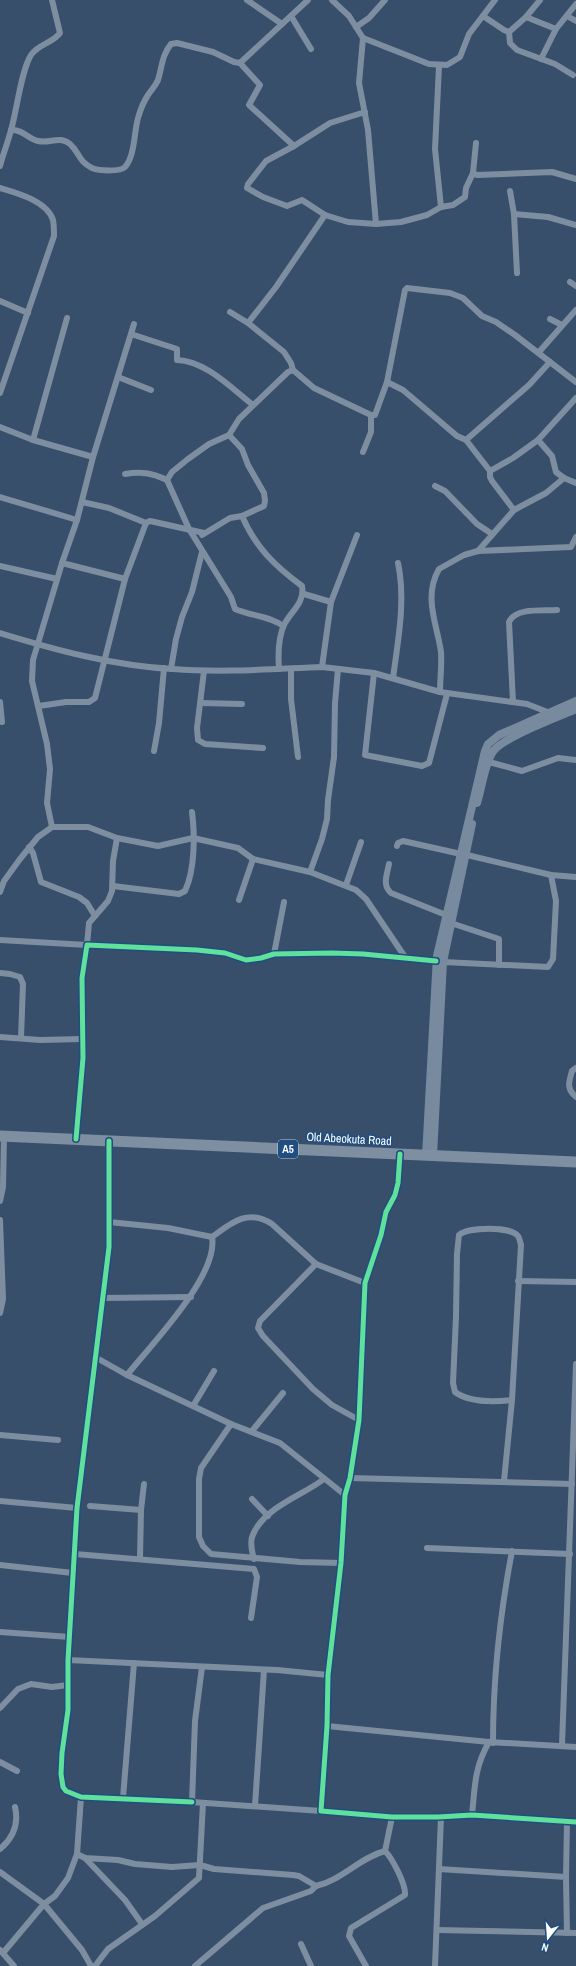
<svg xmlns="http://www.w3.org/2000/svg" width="576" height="1966" font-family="'Archivo Narrow',sans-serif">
<rect width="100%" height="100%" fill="#374f6b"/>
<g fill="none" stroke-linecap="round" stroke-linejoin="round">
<g stroke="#7d8ea1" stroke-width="6">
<path d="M247,0L282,24"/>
<path d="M332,0L349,16L363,38L359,83L368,130L376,224"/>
<path d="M291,16L311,49"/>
<path d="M483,16L504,30L509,32L526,17L540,0"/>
<path d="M567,16L576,21"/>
<path d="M526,17L556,29"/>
<path d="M356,27L369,18L385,0"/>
<path d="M509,32L510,43L517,50L555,64L573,75"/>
<path d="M363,38L429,64L447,65L460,57L469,34L495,0"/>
<path d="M541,59L556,29L576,4"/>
<path d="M240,63L260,85L249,105L294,146"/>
<path d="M439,66L435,149L441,207"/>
<path d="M365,112L330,123L294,146L266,161L248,184L247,188L263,197L287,206L302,200L325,215L348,222L376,224L401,222L427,215L441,207L453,205L465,197L466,188L473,173"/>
<path d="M11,130C23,129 28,139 38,141C50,144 59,135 70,144C80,153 78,161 92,168C99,171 120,172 125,167C135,156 134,132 138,118C140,111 144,101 148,95C151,90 155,87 158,80C162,67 162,55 171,44L177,43L213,52L234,62L240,63L308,0"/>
<path d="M476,143L473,173L477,175L552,172L576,179"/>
<path d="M0,166C3,154 8,142 11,130C17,110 21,71 31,55C38,44 53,43 60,33L52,0"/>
<path d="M0,188C17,193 47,201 53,220C54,225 54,231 54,236L0,393"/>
<path d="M510,191L514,214L517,273"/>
<path d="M514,214L548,217L576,225"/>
<path d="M570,282L576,286"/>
<path d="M0,301L28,313"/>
<path d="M230,312L248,323L284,352L291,363L293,370L314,388L371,415H375L387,382L405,290L407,288L450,293L463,298L482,316L496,322L515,335L576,382"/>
<path d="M550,319L562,325"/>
<path d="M248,323L276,287L325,215"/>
<path d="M131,334L177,349V360C206,361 231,388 253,405"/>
<path d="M539,352L576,310"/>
<path d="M118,377L151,390"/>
<path d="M387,382L403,390L457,436L466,440L490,471"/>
<path d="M0,427L33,440L93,457"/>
<path d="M33,440L67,318"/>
<path d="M466,440L529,385L550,362"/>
<path d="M538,440L552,456L556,472L564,478L576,483"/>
<path d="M363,452L371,432V415"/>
<path d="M125,474C141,471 152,473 167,480L189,529L231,597L235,609C251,616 270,616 283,626"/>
<path d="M167,480L172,472L188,459L209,444L229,435L239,419L288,372L293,370"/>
<path d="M435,486L445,491L477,524L492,534"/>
<path d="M0,497L77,520"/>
<path d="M82,502L109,508L146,523"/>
<path d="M514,510L492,481L490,477V471L513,458L538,440L576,398"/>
<path d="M242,516C256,548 275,566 302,586C305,603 291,611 284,625C278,638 278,655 279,669"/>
<path d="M202,535L230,518L242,516L264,506L265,501L264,493L248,465L242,449L229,435"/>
<path d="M478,551L514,510L546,493L564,478"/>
<path d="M62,563L125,579"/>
<path d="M0,566L57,579"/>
<path d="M304,594L331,602"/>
<path d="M0,633C56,650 114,666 173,669C222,673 272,669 322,667L374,673L440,692"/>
<path d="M322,667L331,602L357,535"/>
<path d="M171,669L176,639L182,617L192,592L202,552"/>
<path d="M291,669V699L298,757"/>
<path d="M204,671L197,728L198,740L205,744L263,748"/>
<path d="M374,673L365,755L422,766L429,763L447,694"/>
<path d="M393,678C398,640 406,600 398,563"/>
<path d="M0,702L2,722"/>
<path d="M513,702L509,622C516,607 543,611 557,610"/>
<path d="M201,703L242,704"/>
<path d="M39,706L66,702H89L95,698L125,579L146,523L150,521L204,533"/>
<path d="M550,713L527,704L440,692C440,679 442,665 441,652C437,624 423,597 439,569L464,555L478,551L571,547L576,537"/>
<path d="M154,751L159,723L164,668"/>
<path d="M489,762L522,771L558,758L576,760"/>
<path d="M52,827L47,803L50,769L47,744L32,681L33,660L62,563L77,520L93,457L134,324"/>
<path d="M397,846L398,843L403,841L461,854"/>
<path d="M29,847L33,853L41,882L79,897L87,903L95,916"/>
<path d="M467,855L551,875L576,877"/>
<path d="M389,864C387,875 382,885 391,893L446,915"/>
<path d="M310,872L322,839L327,819L328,800L334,757L335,703L338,669"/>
<path d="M346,885L361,842"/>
<path d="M113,886L179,894L185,891C195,870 195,835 192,812"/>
<path d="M0,892L4,881L20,859L38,837L52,827H88L117,838L158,846L193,838L238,848L253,859L310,872L356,890L366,899L405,957"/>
<path d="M239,900L253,859"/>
<path d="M451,923L499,939V965"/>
<path d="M0,940L87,945L89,923L108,901L112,891L113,861L117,838"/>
<path d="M274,954L284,902"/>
<path d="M443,962L548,967L553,959L556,901L551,875"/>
<path d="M0,973L10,974L20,977L23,984L21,1038"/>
<path d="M0,1037L40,1040L82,1039"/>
<path d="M576,1068L572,1071C569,1082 566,1089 576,1097"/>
<path d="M76,1139L83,1058L82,978L87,945L197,950L225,953L246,960L261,958L274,954L332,953L363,954L436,961"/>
<path d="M109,1141V1247L77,1508L68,1660V1710L62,1753L61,1774L63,1787L66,1791L81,1797L192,1802"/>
<path d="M400,1154L398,1183L395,1195L386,1212L381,1235L365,1283L359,1420L350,1478L345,1495L341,1563L328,1675L327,1726L321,1811L392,1817H438L472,1815L576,1822"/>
<path d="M0,1201L3,1187L4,1136"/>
<path d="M0,1220L3,1299L0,1313"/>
<path d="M109,1222L168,1228L212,1237C231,1223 248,1208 272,1224L316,1264L365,1283"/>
<path d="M316,1264L260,1321L258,1328L263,1336L313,1389L332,1405L359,1420"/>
<path d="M518,1281L576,1282"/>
<path d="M104,1298L191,1297"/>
<path d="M95,1357L127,1375L231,1424L280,1443L345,1495"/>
<path d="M127,1375C151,1345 219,1275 212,1237"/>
<path d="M193,1406L214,1371"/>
<path d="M231,1424L201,1468L199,1479V1537L203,1546L211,1554L300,1562L341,1563"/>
<path d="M252,1431L283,1393"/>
<path d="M0,1435L58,1440"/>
<path d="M350,1478L572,1484"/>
<path d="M504,1481L512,1400L521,1245C520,1242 520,1239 518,1236C510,1226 468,1227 459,1235L457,1254L456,1317L453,1383L455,1392C470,1403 494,1402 512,1400"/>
<path d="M252,1499L268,1516"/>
<path d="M0,1501L77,1508"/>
<path d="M90,1506L141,1510"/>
<path d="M427,1548L570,1554"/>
<path d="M75,1554L254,1569L257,1577L251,1618"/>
<path d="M140,1558L141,1510L144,1484"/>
<path d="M254,1559C252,1552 250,1544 252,1537C262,1508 302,1496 324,1479"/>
<path d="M0,1565L73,1573"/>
<path d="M0,1632L70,1637"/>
<path d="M68,1660L277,1670L328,1675"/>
<path d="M202,1667L195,1721L192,1802L321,1811"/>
<path d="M0,1708L18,1689L31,1684L52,1687L68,1685"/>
<path d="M327,1726L489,1742L576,1747"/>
<path d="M493,1743C493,1679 500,1614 512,1551"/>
<path d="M562,1745L576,1364"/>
<path d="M0,1762L17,1771"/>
<path d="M123,1798L134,1663"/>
<path d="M255,1806L264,1670"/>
<path d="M472,1815C475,1787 474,1768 489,1742"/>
<path d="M0,1849C13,1838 19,1824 15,1807"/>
<path d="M385,1851L392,1817"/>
<path d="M77,1854L85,1858L118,1860L135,1864L172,1867L200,1865L214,1869L293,1875L299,1876L316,1886C342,1880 359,1858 385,1851"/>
<path d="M85,1858L125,1900L142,1924"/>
<path d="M439,1869L566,1877L567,1933"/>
<path d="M0,1872L44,1904L82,1950L91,1966"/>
<path d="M566,1877L567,1822"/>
<path d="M437,1930L576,1933"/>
<path d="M301,1944L311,1966"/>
<path d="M0,1950L14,1966"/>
<path d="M3,1953L44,1904L55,1896L68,1878L77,1854L81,1797"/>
<path d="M95,1966L108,1949L155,1916L199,1878L203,1803"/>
<path d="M195,1966L263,1908L311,1891L316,1886"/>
<path d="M366,1966L349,1936L351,1928L405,1895C406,1884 392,1858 385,1851"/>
<path d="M435,1966L441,1817"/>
</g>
<g stroke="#788a9d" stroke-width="8">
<path d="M477,803C482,787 484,767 492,753C500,738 559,717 576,709"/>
<path d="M426,1156L437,956L485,751L488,744L499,735L576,701"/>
<path d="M433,1156L443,962L472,824"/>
</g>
<path stroke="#7e8fa1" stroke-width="11" d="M0,1136L576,1162"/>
<g stroke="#214e81" stroke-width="8">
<g id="cycleway">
<path d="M76,1139L83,1058L82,978L87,945L197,950L225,953L246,960L261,958L274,954L332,953L363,954L436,961"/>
<path d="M109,1141V1247L77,1508L68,1660V1710L62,1753L61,1774L63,1787L66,1791L81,1797L192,1802"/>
<path d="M400,1154L398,1183L395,1195L386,1212L381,1235L365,1283L359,1420L350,1478L345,1495L341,1563L328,1675L327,1726L321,1811L392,1817H438L472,1815L576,1822"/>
</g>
</g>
<use href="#cycleway" stroke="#60e19b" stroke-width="5"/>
</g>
<g text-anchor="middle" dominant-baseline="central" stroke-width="3" stroke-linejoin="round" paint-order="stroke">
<rect fill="#214e81" stroke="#bccad9" stroke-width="1" x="278" y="1140" width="20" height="18" rx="3"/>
<g font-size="11" font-weight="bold" fill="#fff">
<text x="288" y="1149">A5</text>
</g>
<g font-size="12" fill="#fff" stroke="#214e81">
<text transform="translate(349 1139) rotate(3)">Old Abeokuta Road</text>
</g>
</g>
<g transform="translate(548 1938) rotate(197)" stroke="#214e81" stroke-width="3" paint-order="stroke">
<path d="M0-3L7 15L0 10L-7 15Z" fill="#ffffff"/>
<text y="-6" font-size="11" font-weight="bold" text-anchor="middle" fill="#ffffff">N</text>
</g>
</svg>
